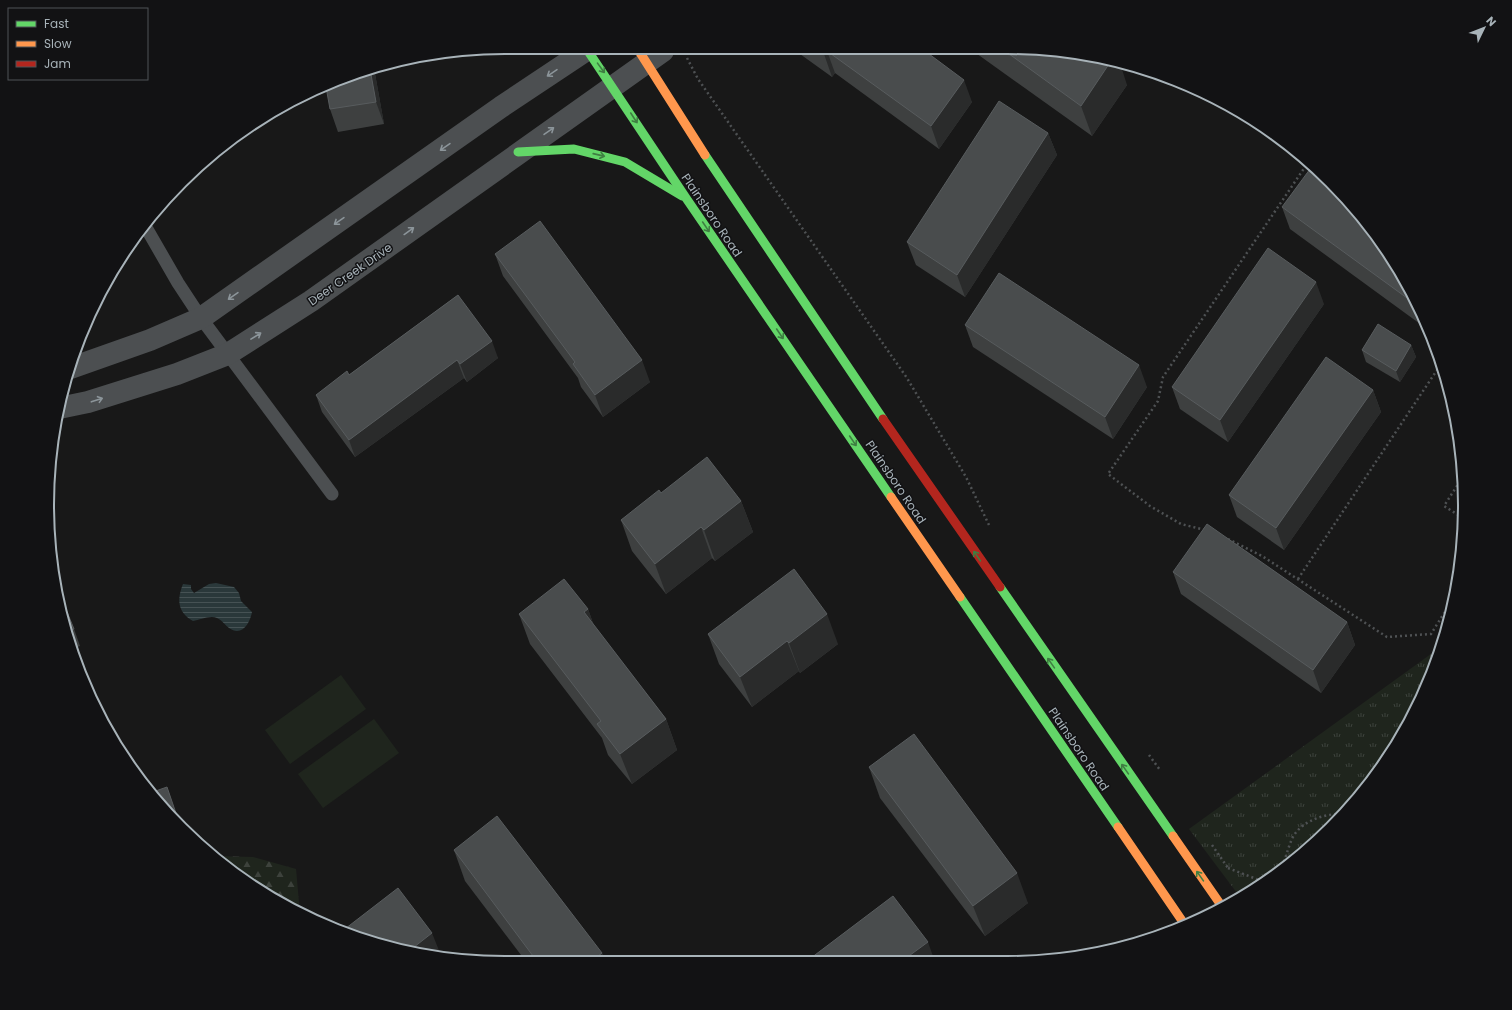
<svg xmlns="http://www.w3.org/2000/svg" width="1512" height="1010" font-family="Poppins,sans-serif">
<defs>
<pattern id="grass-tufts" width="24" height="20" patternUnits="userSpaceOnUse"><rect width="24" height="20" fill="#1f251d"/><path d="M3 7l-1-3M5 7V3M7 7l1-3M15 17l-1-3M17 17v-4M19 17l1-3" fill="none" stroke="#3d423c"/></pattern>
<pattern id="forest-firs" width="22" height="20" patternUnits="userSpaceOnUse"><rect width="22" height="20" fill="#1f251d"/><path d="M5 1l3.5 6h-7zM16 11l3.5 6h-7z" fill="#3d423c"/></pattern>
<pattern id="water-rules" width="6" height="5" patternUnits="userSpaceOnUse"><rect width="6" height="5" fill="#2a383a"/><path d="M0 2.5h6" fill="none" stroke="#465254"/></pattern>
</defs>
<rect width="100%" height="100%" fill="#181818"/>
<path fill="url(#grass-tufts)" d="M1442,646L1404,734L1351,807L1286,868L1240,897L1189,829Z"/>
<path fill="url(#forest-firs)" d="M214,856L253,857L296,869L300,914Z"/>
<g fill="#1f251d">
<path d="M341,675L366,709L290,764L265,730Z"/>
<path d="M374,719L399,753L323,808L298,774Z"/>
</g>
<path fill="url(#water-rules)" d="M216,583L234,587L239,593L241,601L252,612C250,623 242,637 229,628C225,625 222,620 217,618C210,615 200,620 193,621C177,612 177,599 183,584L191,585V589L194,593L209,584Z"/>
<g fill="none" stroke-linecap="round" stroke-linejoin="round">
<g stroke="#4e5153" stroke-width="2.5" stroke-dasharray="2 3" stroke-linecap="butt">
<path d="M687,58L698,79L907,378L966,477L989,525"/>
<path d="M1463,518L1444,506L1464,475"/>
<path d="M1205,530L1181,524L1150,506L1108,474L1158,401L1163,377L1309,161"/>
<path d="M1228,539L1262,556L1387,637L1431,634L1453,599"/>
<path d="M1298,579L1441,364"/>
<path d="M1149,755L1160,770"/>
<path d="M1371,780L1375,769L1385,760"/>
<path d="M1212,845L1228,868"/>
<path d="M1228,868L1259,880C1265,878 1273,875 1278,870C1287,860 1287,848 1293,837C1302,820 1327,813 1344,814"/>
</g>
<path stroke="#4c4f51" stroke-width="13" d="M144,224L178,283L201,318L332,494"/>
<g stroke="#4c4f51" stroke-width="22">
<path d="M68,369L150,340L201,318L501,107L585,51"/>
<path d="M59,408L88,402L177,374L228,354L311,301L663,51"/>
</g>
<g stroke="#63d668" stroke-width="9">
<path d="M588,51L686,198L891,497"/>
<path d="M518,152L574,149L625,162L682,196"/>
<path d="M705,155L883,419"/>
<path d="M1000,587L1173,836"/>
<path d="M960,597L1118,827"/>
</g>
<g stroke="#ff974d" stroke-width="9">
<path d="M639,51L705,155"/>
<path d="M891,497L960,597"/>
<path d="M1118,827L1185,925"/>
<path d="M1173,836L1223,908"/>
</g>
<path stroke="#b3261e" stroke-width="9" d="M883,419L1000,587"/>
</g>
<g fill="#3e4040">
<path d="M799,51H925L972,102L939,149L835,73L832,77L800,54Z"/>
<path d="M973,51H1067L1127,85L1092,136Z"/>
<path d="M374,68L384,124L338,132L330,109Z"/>
<path d="M1048,133L1057,155L965,297L916,265L907,242Z"/>
<path d="M1282,207L1418,303L1427,328V329L1290,229Z"/>
<path d="M495,254L650,382L603,417L581,387L578,378L503,276Z"/>
<path d="M458,295L498,358L467,382L464,378L355,457L322,412L316,395L349,375Z"/>
<path d="M1324,304L1228,442L1180,409L1172,387Z"/>
<path d="M965,325L1147,387L1113,439L973,347Z"/>
<path d="M1411,345L1416,357L1400,382L1366,362L1362,350Z"/>
<path d="M1373,390L1381,412L1284,550L1237,517L1229,495Z"/>
<path d="M661,493L741,501L753,532L715,561L712,558L666,594L632,551L621,520Z"/>
<path d="M1173,572L1347,622L1355,645L1321,693L1181,594Z"/>
<path d="M56,595L74,629L80,646L73,649L82,680Z"/>
<path d="M588,609L594,626L666,719L677,750L632,784L608,755L602,738L530,644L519,614Z"/>
<path d="M708,634L838,644L800,673L799,671L752,707L719,664Z"/>
<path d="M869,767L1028,903L985,936L880,798Z"/>
<path d="M454,850L602,953L605,960L524,959L465,881Z"/>
</g>
<g fill="#2a2b2b">
<path d="M827,51L835,73L832,77L824,54Z"/>
<path d="M1111,61L1120,63L1127,85L1092,136L1081,106Z"/>
<path d="M374,68L384,124L376,102L370,69Z"/>
<path d="M964,80L972,102L939,149L931,126Z"/>
<path d="M1048,133L1057,155L965,297L957,275Z"/>
<path d="M1316,282L1324,304L1228,442L1220,420Z"/>
<path d="M1418,306H1419L1427,328V329Z"/>
<path d="M492,341L498,358L467,382L460,364Z"/>
<path d="M1411,345L1416,357L1400,382L1396,371Z"/>
<path d="M457,360L464,378L355,457L349,440Z"/>
<path d="M642,360L650,382L603,417L595,395Z"/>
<path d="M1139,365L1147,387L1113,439L1105,417Z"/>
<path d="M1373,390L1381,412L1284,550L1276,528Z"/>
<path d="M741,501L753,532L715,561L704,530Z"/>
<path d="M701,527L712,558L666,594L655,564Z"/>
<path d="M588,609L599,640L584,612Z"/>
<path d="M827,614L838,644L800,673L789,643Z"/>
<path d="M1347,622L1355,645L1321,693L1313,670Z"/>
<path d="M787,641L799,671L752,707L740,677Z"/>
<path d="M666,719L677,750L632,784L620,754Z"/>
<path d="M1017,873L1028,903L985,936L973,906Z"/>
<path d="M432,933L442,958L409,951Z"/>
<path d="M928,942L935,962L902,961Z"/>
<path d="M602,953L605,960H593Z"/>
</g>
<g fill="#494c4d" stroke="#585c5e">
<path d="M819,51H827L824,54Z"/>
<path d="M827,51H925L964,80L931,126Z"/>
<path d="M1005,51H1067L1111,61L1081,106Z"/>
<path d="M370,69L376,102L330,109L326,87L358,71Z"/>
<path d="M999,101L1048,133L957,275L907,242Z"/>
<path d="M1313,165L1370,226L1418,303L1419,306H1418L1282,207Z"/>
<path d="M540,221L642,360L595,395L573,364L575,362L495,254Z"/>
<path d="M1268,248L1316,282L1220,420L1172,387Z"/>
<path d="M999,273L1139,365L1105,417L965,325Z"/>
<path d="M458,295L492,341L460,364L457,360L349,440L316,395L347,371L349,375Z"/>
<path d="M1378,324L1411,345L1396,371L1362,350Z"/>
<path d="M1326,357L1373,390L1276,528L1229,495Z"/>
<path d="M707,457L741,501L704,530L701,527L655,564L621,520L659,490L661,493Z"/>
<path d="M1207,524L1347,622L1313,670L1173,572Z"/>
<path d="M794,569L827,614L789,643L787,641L740,677L708,634Z"/>
<path d="M564,579L588,609L584,612L666,719L620,754L597,724L601,721L519,614Z"/>
<path d="M58,590L74,629L67,632L56,595V591Z"/>
<path d="M69,639L100,717L82,680Z"/>
<path d="M914,734L1017,873L973,906L869,767Z"/>
<path d="M167,787L181,828L161,807L150,793Z"/>
<path d="M497,816L602,953L593,960H536L454,850Z"/>
<path d="M398,888L432,933L409,951L358,939L341,932Z"/>
<path d="M893,896L928,942L902,961H807Z"/>
</g>
<defs><path id="oneway-shaft" d="M-6 0H5M1.5-3L5.5 0L1.5 3" fill="none" stroke-width="1.6" stroke-linecap="round" stroke-linejoin="round"/></defs>
<g stroke="#3f7e42">
<use href="#oneway-shaft" transform="translate(601 68) rotate(54)"/>
<use href="#oneway-shaft" transform="translate(634 118) rotate(57)"/>
<use href="#oneway-shaft" transform="translate(599 155) rotate(13)"/>
<use href="#oneway-shaft" transform="translate(706 227) rotate(56)"/>
<use href="#oneway-shaft" transform="translate(780 334) rotate(56)"/>
<use href="#oneway-shaft" transform="translate(853 441) rotate(56)"/>
<use href="#oneway-shaft" transform="translate(977 556) rotate(-125)"/>
<use href="#oneway-shaft" transform="translate(1051 663) rotate(-125)"/>
<use href="#oneway-shaft" transform="translate(1125 769) rotate(-125)"/>
<use href="#oneway-shaft" transform="translate(1200 876) rotate(-125)"/>
</g>
<g stroke="#8c959a">
<use href="#oneway-shaft" transform="translate(552 73) rotate(146)"/>
<use href="#oneway-shaft" transform="translate(549 131) rotate(-35)"/>
<use href="#oneway-shaft" transform="translate(445 147) rotate(145)"/>
<use href="#oneway-shaft" transform="translate(339 221) rotate(145)"/>
<use href="#oneway-shaft" transform="translate(409 231) rotate(-36)"/>
<use href="#oneway-shaft" transform="translate(233 296) rotate(145)"/>
<use href="#oneway-shaft" transform="translate(256 336) rotate(-32)"/>
<use href="#oneway-shaft" transform="translate(97 400) rotate(-18)"/>
</g>
<g text-anchor="middle" dominant-baseline="central" stroke-width="3" stroke-linejoin="round" paint-order="stroke">
<g font-size="12" fill="#a8b3b9" stroke="#121214">
<text transform="translate(712 215) rotate(56)">Plainsboro Road</text>
<text transform="translate(350 274) rotate(-35)">Deer Creek Drive</text>
<text transform="translate(896 482) rotate(56)">Plainsboro Road</text>
<text transform="translate(1079 749) rotate(56)">Plainsboro Road</text>
</g>
</g>
<path d="M0 0H1512V1010H0ZM505 54H1007A451 451 0 0 1 1458 505V505A451 451 0 0 1 1007 956H505A451 451 0 0 1 54 505V505A451 451 0 0 1 505 54Z" fill="#121214" fill-rule="evenodd"/>
<path fill="none" stroke="#a8b3b9" stroke-width="2" d="M505 54H1007A451 451 0 0 1 1458 505V505A451 451 0 0 1 1007 956H505A451 451 0 0 1 54 505V505A451 451 0 0 1 505 54Z"/>
<rect x="8" y="8" width="140" height="72" fill="#121214" stroke="#4e5256"/>
<rect x="16" y="21" width="20" height="6" fill="#63d668" stroke="#4e5256"/>
<text x="44" y="28" font-size="12" fill="#a8b3b9">Fast</text>
<rect x="16" y="41" width="20" height="6" fill="#ff974d" stroke="#4e5256"/>
<text x="44" y="48" font-size="12" fill="#a8b3b9">Slow</text>
<rect x="16" y="61" width="20" height="6" fill="#b3261e" stroke="#4e5256"/>
<text x="44" y="68" font-size="12" fill="#a8b3b9">Jam</text>
<g transform="translate(1484 28) rotate(47)" stroke="#121214" stroke-width="3" paint-order="stroke">
<path d="M0-3L7 15L0 10L-7 15Z" fill="#a8b3b9"/>
<text y="-6" font-size="11" font-weight="bold" text-anchor="middle" fill="#a8b3b9">N</text>
</g>
</svg>
